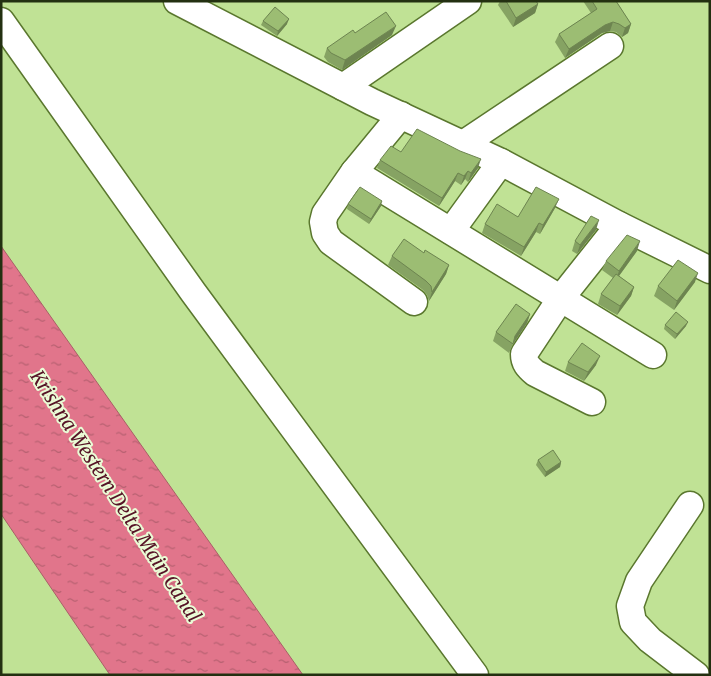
<svg xmlns="http://www.w3.org/2000/svg" width="711" height="676" font-family="Merriweather,serif">
<defs>
<pattern id="water-ripples" width="26" height="14" patternUnits="userSpaceOnUse" patternTransform="scale(1.25)"><rect width="26" height="14" fill="#e1758b"/><path d="M2 4q2-2 4 0t4 0M15 11q2-2 4 0t4 0" fill="none" stroke="#b66070"/></pattern>
</defs>
<rect width="100%" height="100%" fill="#c0e295"/>
<path fill="url(#water-ripples)" stroke="#a86066" d="M1,246L303,675H110L1,514Z"/>
<g fill="none" stroke-linecap="round" stroke-linejoin="round">
<g stroke="#5a772e" stroke-width="29">
<g id="minor">
<path d="M177,1L372,102L501,162L619,225L710,270"/>
<path d="M1,21L193,292L475,675"/>
<path d="M343,87L468,1"/>
<path d="M401,115L354,172L325,214L323,222L325,233L331,242L414,302"/>
<path d="M463,144L610,46"/>
<path d="M354,172L653,355"/>
<path d="M451,231L501,162"/>
<path d="M592,402L535,373C528,367 524,363 524,354L561,298L619,225"/>
<path d="M690,505L639,581L630,606L633,622L650,640L696,675"/>
</g>
</g>
<use href="#minor" stroke="#fff" stroke-width="26"/>
</g>
<g fill="#86a363">
<path d="M500,1H536L538,4L535,13L513,27L498,5Z"/>
<path d="M583,1H616L631,24L628,33L622,37L616,32L610,31L602,33L565,58L555,42L559,34L591,13Z"/>
<path d="M263,21L287,24L277,36L261,25Z"/>
<path d="M355,33L392,35L342,70L328,62L324,57L327,48Z"/>
<path d="M401,152L478,168L468,182L465,179L461,185L455,181L439,206L377,168L380,160Z"/>
<path d="M348,204L381,206L369,224L347,209Z"/>
<path d="M555,208L540,234L536,232L521,256L482,233L485,224L518,217Z"/>
<path d="M596,230L577,254L572,251L575,241Z"/>
<path d="M637,251L619,276L634,287L631,296L617,315L598,304L601,294L613,278L602,270L606,261Z"/>
<path d="M424,253L449,265L446,274L429,301L427,295L423,290L388,265L392,256Z"/>
<path d="M695,282L674,310L654,296L658,286Z"/>
<path d="M530,314L527,323L513,344L509,353L493,341L496,332Z"/>
<path d="M665,325L686,326L675,339L664,329Z"/>
<path d="M568,362L596,365L584,381L565,371Z"/>
<path d="M538,460L561,462L560,467L545,477L536,465Z"/>
</g>
<g fill="#6d8450">
<path d="M538,4L535,13L513,27L516,18Z"/>
<path d="M289,19L287,24L277,36L278,31Z"/>
<path d="M613,22L610,31L602,33L565,58L569,49L605,25Z"/>
<path d="M631,24L628,33L622,37L625,28Z"/>
<path d="M396,26L392,35L342,70L345,60Z"/>
<path d="M481,159L478,168L468,182L471,173Z"/>
<path d="M468,171L465,179L461,185L464,176Z"/>
<path d="M458,173L455,181L439,206L442,198Z"/>
<path d="M559,199L555,208L540,234L543,225Z"/>
<path d="M382,201L381,206L369,224L371,219Z"/>
<path d="M599,220L596,230L577,254L580,245Z"/>
<path d="M539,223L536,232L521,256L524,247Z"/>
<path d="M640,241L637,251L616,280L619,271Z"/>
<path d="M449,265L446,274L429,301L432,292Z"/>
<path d="M698,273L695,282L674,310L677,301Z"/>
<path d="M634,287L631,296L617,315L620,306Z"/>
<path d="M530,314L527,323L513,344L515,336Z"/>
<path d="M688,322L686,326L675,339L677,334Z"/>
<path d="M600,356L596,365L584,381L588,372Z"/>
<path d="M561,462L560,467L545,477L546,472Z"/>
</g>
<g fill="#9cbd73" stroke="#6d8450">
<path d="M506,1H536L538,4L516,18Z"/>
<path d="M592,1H616L631,24L625,28L619,24L613,22L605,25L569,49L559,34L597,9Z"/>
<path d="M275,7L289,19L278,31L263,21Z"/>
<path d="M386,12L396,26L345,60L331,53L327,48L353,30L355,33Z"/>
<path d="M417,129L460,151L481,159L471,173L468,171L464,176L458,173L442,198L380,160L391,146L401,152Z"/>
<path d="M360,187L382,201L371,219L348,204Z"/>
<path d="M536,187L559,199L543,225L539,223L524,247L485,224L497,204L518,217Z"/>
<path d="M591,216L599,220L580,245L575,241Z"/>
<path d="M627,235L640,241L619,271L606,261Z"/>
<path d="M404,239L424,253L425,250L449,265L432,292L431,286L426,281L392,256Z"/>
<path d="M678,260L698,273L677,301L658,286Z"/>
<path d="M616,274L634,287L620,306L601,294Z"/>
<path d="M516,304L530,314L515,336L513,344L496,332Z"/>
<path d="M676,312L688,322L677,334L665,325Z"/>
<path d="M582,343L600,356L588,372L568,362Z"/>
<path d="M553,450L561,462L546,472L538,460Z"/>
</g>
<g text-anchor="middle" dominant-baseline="central" stroke-width="4" stroke-linejoin="round" paint-order="stroke">
<g font-size="19" font-style="italic" fill="#561326" stroke="#eafcd6">
<text transform="translate(116 496) rotate(57)">Krishna Western Delta Main Canal</text>
</g>
</g>
<rect width="711" height="676" fill="none" stroke="#233011" stroke-width="5"/>
</svg>
